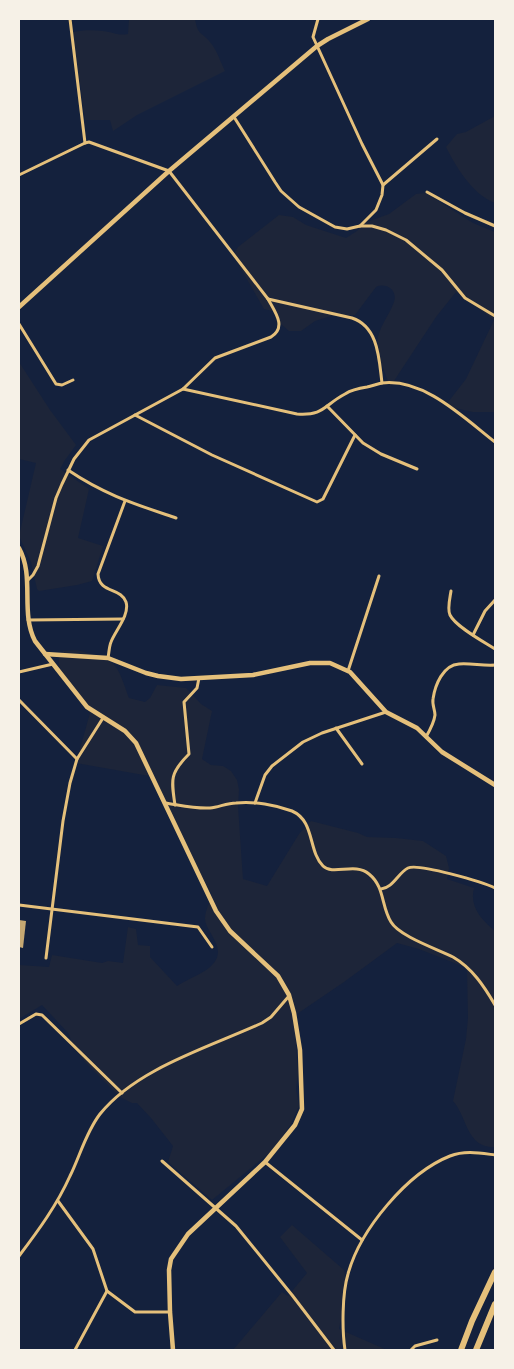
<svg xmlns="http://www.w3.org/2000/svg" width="514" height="1369" font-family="'Noto Sans',sans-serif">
<rect width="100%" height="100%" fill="#14213d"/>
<g fill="#1d2539">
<path d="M129,19H195C198,36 201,31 210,42C217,50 220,61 225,71L137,115L113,131L110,120H85L73,32C83,30 93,30 103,31C114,32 116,36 128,34Z"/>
<path d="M495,116V203C473,195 456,167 446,147L457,134L466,132Z"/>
<path d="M426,193L473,223L495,232V412H473L445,406L466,379L494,320L456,292L436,317L390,387C387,377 377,355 377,345C377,329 389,316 394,302C398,290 386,282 376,287L355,315L331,316L315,321L301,331H289L281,324L276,312L264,309L233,255L238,247L279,215L293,217L306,225L346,238L357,231L364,223L389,214L416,194Z"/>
<path d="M19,362L50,410L76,445L65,460L60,469L89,489L78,538L103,546L92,581L77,585L39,591L37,589L31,562L19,536L36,463L19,459Z"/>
<path d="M77,650C117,662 115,658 129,698L145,702L150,698L157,685L186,688L201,704L212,711L202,759L211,765L223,766L231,771L237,780L239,790L238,807L243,879L267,886L299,834L311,821L358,833L367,837L396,838L423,841L446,856L449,868L447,879L474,888C469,907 482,920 495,931V1147C466,1148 468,1118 453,1101L466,1039L468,1018L467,968L419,949L397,943L344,982L294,1016L298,1073L296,1089L299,1106L291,1124L273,1150L212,1200L168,1162L173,1146L151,1118L137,1103H132L120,1097L86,1063L72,1045L69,1034L42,1005L19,1019V965L49,967L52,955L102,963L108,961L123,963L128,927L136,929L138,945L150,946V957L177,986C187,979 206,973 213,964C228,947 204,931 205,918C205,911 210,902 212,895L170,818L155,777L76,763L90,713C81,700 56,674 59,658C60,656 62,654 63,651Z"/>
<path d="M292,1225L344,1270L347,1284L339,1329L387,1350H233L282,1292L288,1296L307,1273L280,1237Z"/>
</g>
<path fill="#c6a872" d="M19,920L26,921L23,948L19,947Z"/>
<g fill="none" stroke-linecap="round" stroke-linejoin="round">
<g stroke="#e5c07b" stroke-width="3">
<path d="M70,19L85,143"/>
<path d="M318,19L313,37L362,144L383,185L382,195L376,210L360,226"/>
<path d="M234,117L275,182L281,191L299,207L335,227L347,229L360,226H372L386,230L406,240L442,270L465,298L495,316"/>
<path d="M19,175L85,143L89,142L169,171L268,299C275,312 287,327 271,337L215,358L183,389L89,440L74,459L62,484L56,498L38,566L33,575L28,580"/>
<path d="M383,185L437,139"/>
<path d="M427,192L465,213L495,226"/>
<path d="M268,299L352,318C379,327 379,360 382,383"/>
<path d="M19,324L56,384L62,385L73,380"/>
<path d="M183,389L297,414C324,416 324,405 345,394C351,390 360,388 367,387C372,386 377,384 382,383C424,378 464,418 495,442"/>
<path d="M327,406L363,443L381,454L417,469"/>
<path d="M135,415L212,455L317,502L323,499L355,435"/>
<path d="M68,470C105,495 135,504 176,518"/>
<path d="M451,591C450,598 447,609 450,615C456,627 484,642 495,649"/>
<path d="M28,620L123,619"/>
<path d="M473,635L485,611L495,600"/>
<path d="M108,658C109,653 109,647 111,642C115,631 130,615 126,602C121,587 99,594 98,574L125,501"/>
<path d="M348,671L379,576"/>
<path d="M19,672L53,664"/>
<path d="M19,700L77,759"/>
<path d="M336,728L362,764"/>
<path d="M426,737C430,730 434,723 435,715C435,710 432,705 433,699C435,685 443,665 459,664C471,663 483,666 495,665"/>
<path d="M165,803C179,805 195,809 210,808C219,807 227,803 236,803C254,801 276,805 292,811C315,821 308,851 323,866C333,876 355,862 369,874C385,887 381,906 391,922C399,936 437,949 453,957C472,968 484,986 495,1005"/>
<path d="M255,803L265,775L272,766L303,742L322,733L386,712"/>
<path d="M175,805C171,779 170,773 189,754L184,702L197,688L199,678"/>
<path d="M381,889C393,888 398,873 408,868C418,863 483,882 495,888"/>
<path d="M19,905L198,927L212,947"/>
<path d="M46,958L63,821L70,783L77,759L103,718"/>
<path d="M19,1024L36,1014L42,1015L122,1093"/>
<path d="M162,1161L236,1226L292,1295L334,1350"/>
<path d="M265,1162L362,1240"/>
<path d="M58,1201L93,1249L107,1291L135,1312H170"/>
<path d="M19,1256C38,1231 57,1205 70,1176C80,1156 86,1132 100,1114C137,1068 210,1047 262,1023L271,1017L289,996"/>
<path d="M75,1350L107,1291"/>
<path d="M345,1350C342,1330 342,1294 348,1274C360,1230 407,1173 450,1156C465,1150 480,1153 495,1155"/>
<path d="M411,1350L415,1346L437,1340"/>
</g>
<g stroke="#e5c07b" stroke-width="4.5">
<path d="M19,307L169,171L317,46L328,39L368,19"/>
<path d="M19,548C35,577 20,612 35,641L87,707L125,731L136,743L216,911L230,931L278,976L289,995L294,1013L300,1050L302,1109L295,1125L265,1162L188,1234L171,1259L169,1270L170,1312L173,1350"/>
<path d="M45,654L108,658L146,673L158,676L181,679L253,675L310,663H330L350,672L386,712L417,728L442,752L495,785"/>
</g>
<g stroke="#e5c07b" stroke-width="6">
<path d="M461,1350L472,1321L495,1272"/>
<path d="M476,1350L495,1304"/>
</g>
</g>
<rect width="514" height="1369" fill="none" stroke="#f6f1e7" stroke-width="40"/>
</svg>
